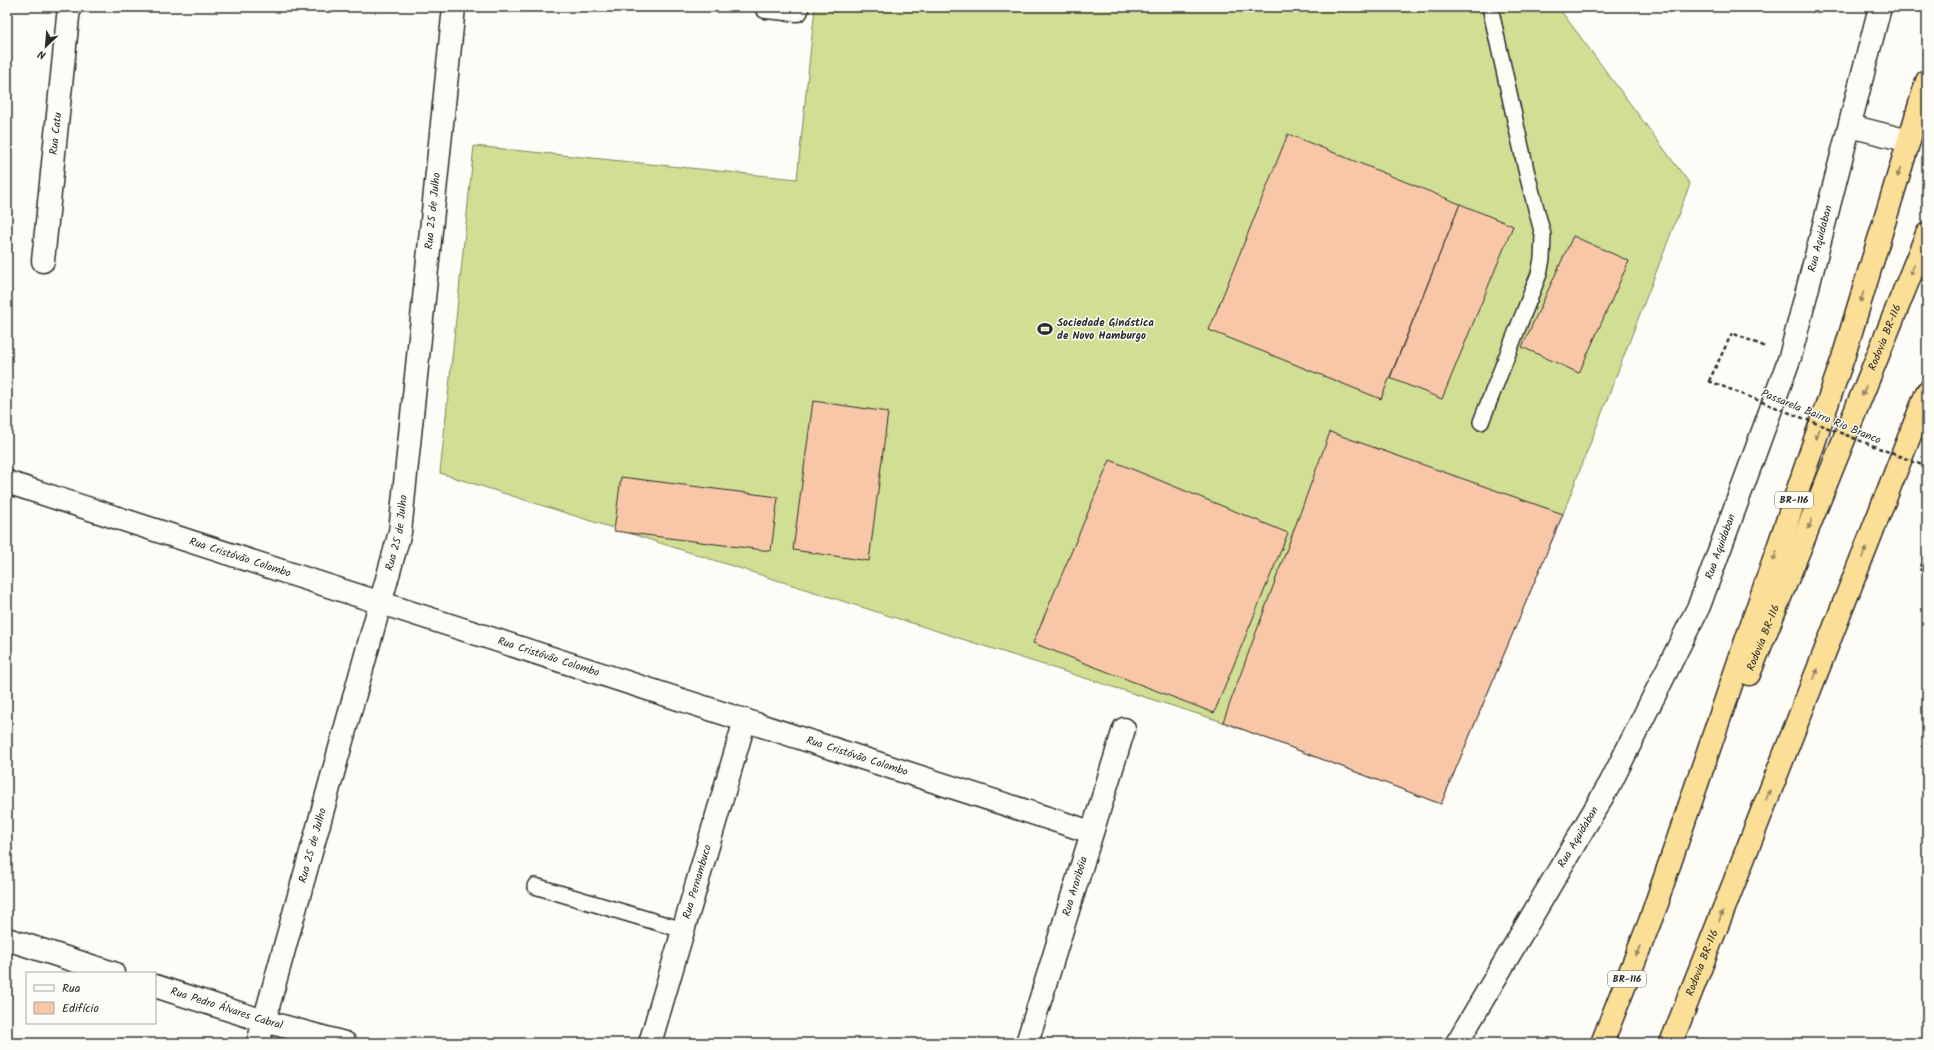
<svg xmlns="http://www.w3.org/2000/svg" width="1934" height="1050" font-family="Kalam,sans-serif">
<rect width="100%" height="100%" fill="#fdfcf7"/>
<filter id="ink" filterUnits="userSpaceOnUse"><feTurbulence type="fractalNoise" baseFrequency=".025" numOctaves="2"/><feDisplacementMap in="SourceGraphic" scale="8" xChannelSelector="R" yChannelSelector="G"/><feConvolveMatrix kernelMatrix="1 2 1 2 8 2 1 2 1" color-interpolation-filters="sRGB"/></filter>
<g filter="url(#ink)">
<path fill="#d0df93" stroke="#7e855f" d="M815,7H1558L1690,184L1563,514L1441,804L1223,722L440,473L474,146L797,179Z"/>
<g fill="#f8c7a8" stroke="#2b2b2b">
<path d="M1288,134L1460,204L1381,399L1209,330Z"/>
<path d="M1460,204L1513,226L1442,399L1390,378Z"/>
<path d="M1573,236L1629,261L1579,373L1522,347Z"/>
<path d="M813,401L888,412L869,561L793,550Z"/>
<path d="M1330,432L1563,514L1441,804L1223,722Z"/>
<path d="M1110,460L1288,533L1214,713L1033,643Z"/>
<path d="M621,477L778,497L771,551L614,531Z"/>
</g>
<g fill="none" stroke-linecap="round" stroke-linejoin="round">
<g stroke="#2b2b2b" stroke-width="18">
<g id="lane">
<path d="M1481,422L1539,274L1542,259L1543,235L1527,174L1490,7"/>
<path d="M535,886L683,930"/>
</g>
</g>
<g stroke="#2b2b2b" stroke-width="25">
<g id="street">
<path d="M766,7L797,10"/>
<path d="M1850,126L1909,141"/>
<path id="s1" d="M43,261L69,7"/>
<path id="s2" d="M7,482C368,600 730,715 1091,832"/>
<path d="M7,939L113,973"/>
<path id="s3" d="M155,986L264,1021L345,1043"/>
<path id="s4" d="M650,1043L745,720"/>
<path id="s5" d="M1027,1043L1124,729"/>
<path id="s6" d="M1457,1043L1611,782L1699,606L1790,357L1880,7"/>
</g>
</g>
<g stroke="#2b2b2b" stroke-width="25">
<g id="secondary">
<path id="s7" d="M258,1043L400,532L454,7"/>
</g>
</g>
<g stroke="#2b2b2b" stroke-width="25">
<g id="highway">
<path id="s8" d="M1749,674L1927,234"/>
<path d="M1652,915L1843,358L1927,81"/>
<path d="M1602,1043L1658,901"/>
<path id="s9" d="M1671,1043L1927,392"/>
</g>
</g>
<g stroke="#2b2b2b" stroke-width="2.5" stroke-dasharray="4 3" stroke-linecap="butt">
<path d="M1709,381L1732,333L1766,347"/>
<path d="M1927,550L1919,569L1927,572"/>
</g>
<use href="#lane" stroke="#fdfcf7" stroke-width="15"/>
<use href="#street" stroke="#fdfcf7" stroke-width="22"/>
<use href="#secondary" stroke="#fdfcf7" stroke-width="22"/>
<use href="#highway" stroke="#fbdf96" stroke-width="22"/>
<path stroke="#2b2b2b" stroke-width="2.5" stroke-dasharray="4 3" stroke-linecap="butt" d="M1709,381L1927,467"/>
</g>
<defs><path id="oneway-solid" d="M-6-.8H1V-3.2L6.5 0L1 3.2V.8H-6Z"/></defs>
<g fill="#938560">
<use href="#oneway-solid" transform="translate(1899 172) rotate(107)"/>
<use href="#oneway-solid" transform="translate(1912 270) rotate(112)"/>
<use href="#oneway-solid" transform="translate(1862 297) rotate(107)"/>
<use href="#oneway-solid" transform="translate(1864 391) rotate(112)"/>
<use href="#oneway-solid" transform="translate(1817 434) rotate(109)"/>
<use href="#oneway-solid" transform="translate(1810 524) rotate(112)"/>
<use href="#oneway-solid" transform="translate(1864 553) rotate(-68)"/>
<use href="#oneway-solid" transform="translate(1775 556) rotate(109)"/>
<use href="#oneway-solid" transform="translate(1816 674) rotate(-68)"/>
<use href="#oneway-solid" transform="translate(1768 795) rotate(-68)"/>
<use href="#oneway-solid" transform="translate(1721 916) rotate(-69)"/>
<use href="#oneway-solid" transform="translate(1638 951) rotate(111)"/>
</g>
</g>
<defs>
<g id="stadium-bare" transform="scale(1.2)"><path d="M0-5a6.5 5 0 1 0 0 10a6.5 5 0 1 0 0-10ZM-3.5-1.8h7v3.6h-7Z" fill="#2b2b2b" stroke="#fdfcf7" stroke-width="2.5" paint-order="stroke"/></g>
</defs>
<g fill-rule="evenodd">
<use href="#stadium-bare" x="1045" y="329"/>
</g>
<g text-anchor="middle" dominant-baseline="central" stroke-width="3" stroke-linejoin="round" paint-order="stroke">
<g fill="#fdfcf7" stroke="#6a6a68" stroke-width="1">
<rect x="1775" y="492" width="38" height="16" rx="3"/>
<rect x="1608" y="971" width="38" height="16" rx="3"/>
</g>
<g font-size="10" font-weight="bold" fill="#2b2b2b">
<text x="1794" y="500">BR-116</text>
<text x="1627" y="979">BR-116</text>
</g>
<g font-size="11" fill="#2b2b2b" stroke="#fdfcf7">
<text stroke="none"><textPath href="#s1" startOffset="128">Rua Catu</textPath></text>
<text stroke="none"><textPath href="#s7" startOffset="853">Rua 25 de Julho</textPath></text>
<text stroke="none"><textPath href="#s6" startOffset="887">Rua Aquidaban</textPath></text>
<text stroke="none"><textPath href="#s8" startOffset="363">Rodovia BR-116</textPath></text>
<text transform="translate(1821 417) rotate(22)">Passarela Bairro Rio Branco</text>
<text stroke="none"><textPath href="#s7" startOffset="529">Rua 25 de Julho</textPath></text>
<text stroke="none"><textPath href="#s6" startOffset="563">Rua Aquidaban</textPath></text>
<text stroke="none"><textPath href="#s2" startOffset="245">Rua Cristóvão Colombo</textPath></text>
<text stroke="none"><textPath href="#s8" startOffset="39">Rodovia BR-116</textPath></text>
<text stroke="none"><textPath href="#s2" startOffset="569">Rua Cristóvão Colombo</textPath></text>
<text stroke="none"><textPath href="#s2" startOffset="893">Rua Cristóvão Colombo</textPath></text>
<text stroke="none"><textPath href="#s6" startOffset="239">Rua Aquidaban</textPath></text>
<text stroke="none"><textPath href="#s7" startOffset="205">Rua 25 de Julho</textPath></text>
<text stroke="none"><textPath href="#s4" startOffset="168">Rua Pernambuco</textPath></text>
<text stroke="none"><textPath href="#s5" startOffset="164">Rua Araribóia</textPath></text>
<text stroke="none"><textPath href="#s9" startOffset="86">Rodovia BR-116</textPath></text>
<text stroke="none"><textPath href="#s3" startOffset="75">Rua Pedro Álvares Cabral</textPath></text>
</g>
<g font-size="11" font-weight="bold" fill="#2b2b2b" stroke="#fdfcf7" text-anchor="start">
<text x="1057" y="323">Sociedade Ginástica<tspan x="1057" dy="13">de Novo Hamburgo</tspan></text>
</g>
</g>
<rect width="1934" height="1050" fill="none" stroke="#fdfcf7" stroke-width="24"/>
<rect x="12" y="12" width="1910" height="1026" fill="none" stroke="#2b2b2b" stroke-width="1.5" filter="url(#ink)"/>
<rect x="26" y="972" width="130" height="52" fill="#fdfcf7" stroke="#a9a8a5"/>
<rect x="34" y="985" width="20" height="6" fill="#fdfcf7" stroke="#a9a8a5"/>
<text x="62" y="992" font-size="12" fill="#2b2b2b">Rua</text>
<rect x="34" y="1002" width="20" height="12" fill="#f8c7a8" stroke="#a9a8a5"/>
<text x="62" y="1012" font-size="12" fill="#2b2b2b">Edifício</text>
<g transform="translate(46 46) rotate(206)" stroke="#fdfcf7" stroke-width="3" paint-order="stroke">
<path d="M0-3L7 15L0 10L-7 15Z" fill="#2b2b2b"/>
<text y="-6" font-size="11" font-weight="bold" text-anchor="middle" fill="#2b2b2b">N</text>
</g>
</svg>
